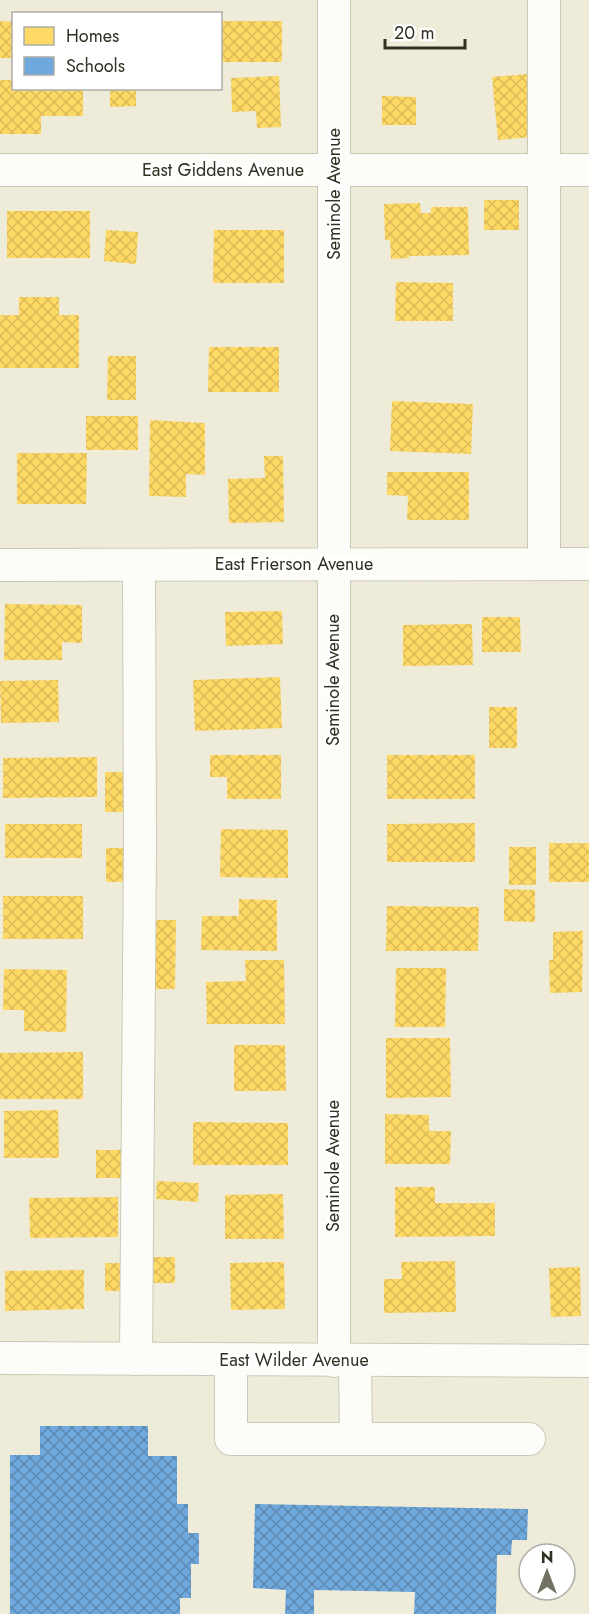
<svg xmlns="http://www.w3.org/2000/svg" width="589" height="1614" font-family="Jost,sans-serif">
<defs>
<pattern id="homes-cross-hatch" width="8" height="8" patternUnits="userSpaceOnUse" patternTransform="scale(1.5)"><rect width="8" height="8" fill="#ffd966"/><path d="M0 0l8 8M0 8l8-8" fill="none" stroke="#dbbb58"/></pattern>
<pattern id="schools-cross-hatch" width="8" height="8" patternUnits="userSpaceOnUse" patternTransform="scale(1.5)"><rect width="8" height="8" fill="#6fa8dc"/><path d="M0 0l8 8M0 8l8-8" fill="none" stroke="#5c89b2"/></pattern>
</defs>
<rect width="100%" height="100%" fill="#eeecd8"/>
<g fill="url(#homes-cross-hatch)">
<path d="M0,21L14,22V58H0Z"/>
<rect x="220" y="21" width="62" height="41"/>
<path d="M527,74L532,137L498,140L492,77Z"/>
<path d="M279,76L281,127L257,128L256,111L232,112L231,78Z"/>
<path d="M0,80H14V88H83V116H41V134H0Z"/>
<path d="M110,88H136V106L110,107Z"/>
<path d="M382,96L416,97V125H382Z"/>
<rect x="484" y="200" width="35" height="30"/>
<path d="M420,203L421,213H431V207H468L469,255L409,256V258L391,259L390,240H385L384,204Z"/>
<rect x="7" y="211" width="83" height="47"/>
<path d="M106,230L138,232L136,264L104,261Z"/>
<path d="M214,230H284V283H213Z"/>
<path d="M396,282L453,283V321H395Z"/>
<path d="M19,297H59V315H79V368H0V315H19Z"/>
<path d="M209,347H279V392H208Z"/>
<path d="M108,356H136V400H107Z"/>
<path d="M392,401L473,404L471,454L390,451Z"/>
<rect x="86" y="416" width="52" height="34"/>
<path d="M150,420L205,423V475L186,474V497L149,496Z"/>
<path d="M17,453H87L86,504H17Z"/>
<path d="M264,456H283L284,522L229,523L228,479L265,478Z"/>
<path d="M387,472H469V520H407L408,496L387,495Z"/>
<path d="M5,604L82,605V643L62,642V660H4Z"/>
<path d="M282,611L283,644L226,646L225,612Z"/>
<path d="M482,617H520L521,652H482Z"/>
<path d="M472,624L473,665L403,666V625Z"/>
<path d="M280,677L282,728L195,731L193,680Z"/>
<path d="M58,680L59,722L1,723L0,681Z"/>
<rect x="489" y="707" width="28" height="41"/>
<path d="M210,755H281V799H227V777H210Z"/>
<rect x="387" y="755" width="88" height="44"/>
<path d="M97,757V797L3,798V758Z"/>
<rect x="105" y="772" width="29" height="40"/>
<path d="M475,823V862H387V824Z"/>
<rect x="5" y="824" width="77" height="34"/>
<path d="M221,829L288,830V878L220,877Z"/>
<rect x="549" y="843" width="40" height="39"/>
<rect x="509" y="847" width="27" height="38"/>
<rect x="106" y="848" width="30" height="34"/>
<path d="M504,889L535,890V922L504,921Z"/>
<rect x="3" y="896" width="80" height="43"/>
<path d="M239,899L277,900V951L201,950L202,916H239Z"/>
<path d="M387,906L479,907L478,951H386Z"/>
<path d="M147,920H176L175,989H146Z"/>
<path d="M583,931L582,992L550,993L549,960H553V932Z"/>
<path d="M245,960H284L285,1024H207L206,982L246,981Z"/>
<path d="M396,968H446L445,1027H395Z"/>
<path d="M4,969L67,970L66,1032L24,1031V1010H3Z"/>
<path d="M386,1038H450L451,1097L386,1098Z"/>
<path d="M234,1045H285L286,1091H234Z"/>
<path d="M83,1052V1099H0V1053Z"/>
<path d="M58,1110L59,1158H4V1111Z"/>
<path d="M385,1114L429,1115V1131H451L450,1164H385Z"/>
<path d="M193,1122L288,1123V1165H193Z"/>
<rect x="96" y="1150" width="39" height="28"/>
<path d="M157,1181L199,1183L198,1202L156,1199Z"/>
<path d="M395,1187H435V1203H495V1236L395,1237Z"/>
<path d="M283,1194L284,1239H225V1195Z"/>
<path d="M118,1197V1237L30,1238L29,1198Z"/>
<rect x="146" y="1257" width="29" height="26"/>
<path d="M455,1261L456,1312L384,1313V1279H402L401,1262Z"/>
<path d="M284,1262L285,1309L231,1310L230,1263Z"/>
<path d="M105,1263H134L133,1291H105Z"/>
<path d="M580,1267L581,1316L551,1317L549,1268Z"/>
<path d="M84,1270V1309L5,1311V1271Z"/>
</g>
<g fill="url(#schools-cross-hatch)">
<path d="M40,1426H148V1456H177V1504H188V1533H199V1564H191V1598H180V1614H10V1455H40Z"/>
<path d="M255,1504L528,1509L527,1540H512L511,1555H497L496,1614H414L415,1592L314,1590V1614H285L286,1590L253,1588Z"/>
</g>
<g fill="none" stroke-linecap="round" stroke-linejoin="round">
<g stroke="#cac9b8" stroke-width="34">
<g id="minor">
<path d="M544,0V564"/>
<path d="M0,170H589"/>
<path d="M0,565L589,564"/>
<path d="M0,1358L589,1361"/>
<path d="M136,1359L140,845L139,565"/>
<path d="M231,1360V1439H529"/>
<path d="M334,1361V0"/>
<path d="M355,1361L356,1439"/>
</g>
</g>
<use href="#minor" stroke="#fcfcf9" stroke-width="32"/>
</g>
<g text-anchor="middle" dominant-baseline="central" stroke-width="6" stroke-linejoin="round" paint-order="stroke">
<g font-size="18" fill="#313022" stroke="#fff">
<text x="223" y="170">East Giddens Avenue</text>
<text transform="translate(334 194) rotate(-90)">Seminole Avenue</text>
<text x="294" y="564">East Frierson Avenue</text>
<text transform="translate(333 680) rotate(-90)">Seminole Avenue</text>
<text transform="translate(333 1166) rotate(-90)">Seminole Avenue</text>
<text x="294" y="1360">East Wilder Avenue</text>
</g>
</g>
<rect x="12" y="12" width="210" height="78" fill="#ffffff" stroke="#adaca7" stroke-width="1.5"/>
<rect x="24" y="27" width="30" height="18" fill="#ffd966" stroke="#adaca7" stroke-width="1.5"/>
<text x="66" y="42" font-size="18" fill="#313022">Homes</text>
<rect x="24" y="57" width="30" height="18" fill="#6fa8dc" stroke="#adaca7" stroke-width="1.5"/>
<text x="66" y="72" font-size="18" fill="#313022">Schools</text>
<g transform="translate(547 1572)"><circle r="28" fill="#ffffff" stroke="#adaca7" stroke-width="1.5"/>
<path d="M0-4.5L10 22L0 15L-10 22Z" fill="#737262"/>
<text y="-9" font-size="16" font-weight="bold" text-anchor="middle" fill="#313022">N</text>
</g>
<path d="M385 39v9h80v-9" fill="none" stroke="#313022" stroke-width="3"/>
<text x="394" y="39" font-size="18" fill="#313022" stroke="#ffffff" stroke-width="4.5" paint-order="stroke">20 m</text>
</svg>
